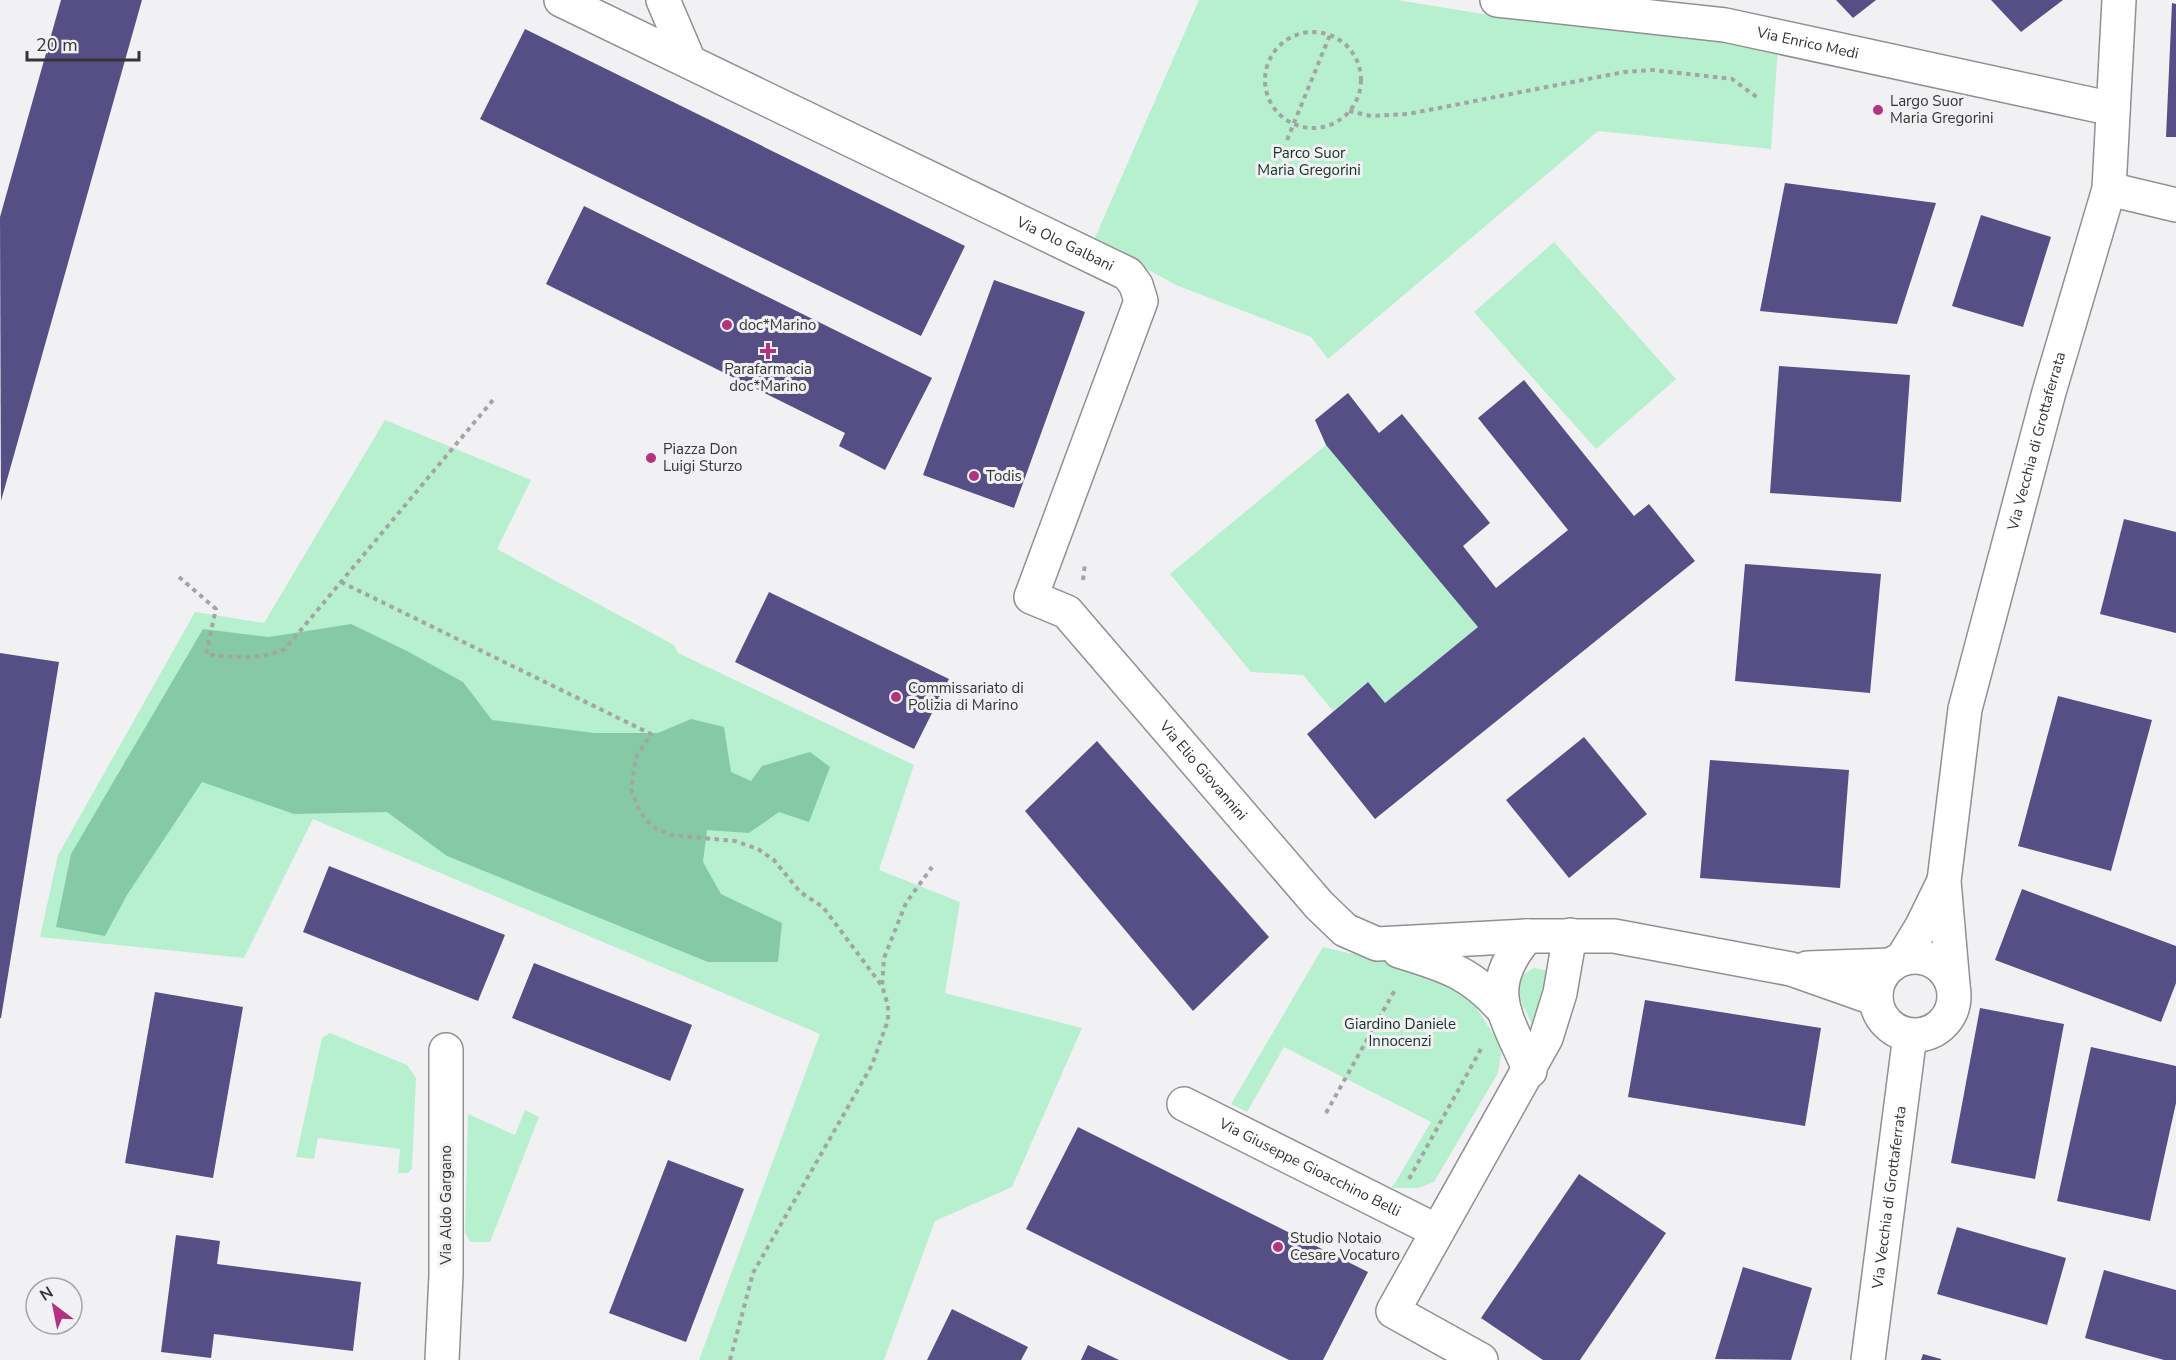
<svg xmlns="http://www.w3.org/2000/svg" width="2176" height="1360" font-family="'Nunito Sans',sans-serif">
<rect width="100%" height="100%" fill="#f1f1f3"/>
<g fill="#b6f0cf">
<path d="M1199,0H1397L1507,18L1727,30L1778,46L1771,149L1598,131L1328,359L1311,337L1176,285L1094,240Z"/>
<path d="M1554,242L1676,379L1596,449L1474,312Z"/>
<path d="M385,420L531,480L497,549L674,645L678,653L914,765L879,870L960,902L945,993L1082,1028L1012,1187L935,1221L884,1360H699L820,1034L313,819L244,958L40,937L58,855L195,612L264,623Z"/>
<path d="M1326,445L1478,627L1385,703L1367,682L1333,711L1303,675L1251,672L1170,574Z"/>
<path d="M1323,947L1348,953L1372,955L1436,977L1474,1004L1502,1048L1498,1073L1434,1182L1418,1188H1392L1431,1122L1284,1047L1247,1112L1231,1104Z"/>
<path d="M1534,968L1549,971L1534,1029L1516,990L1522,975Z"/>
<path d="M330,1033L407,1065L416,1078L412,1169L408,1173H398L400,1149L318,1138L314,1159L296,1157L322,1038Z"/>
<path d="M525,1110L539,1117L490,1242H470L465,1233L468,1114L515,1135Z"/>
</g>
<path fill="#86caa5" d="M351,624L407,651L463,682L492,720L594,733H658L691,719L724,727L731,772L751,781L762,766L810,752L830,767L809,822L779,812L749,833L707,830L703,862L721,894L782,923L778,962H708L447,856L387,812L294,814L202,782L127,895L105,936L56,927L71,854L203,629L269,637Z"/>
<g fill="#564f86">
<path d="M61,0H142L1,501L0,217Z"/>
<path d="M1836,0H1876L1853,18Z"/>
<path d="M1991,0H2063L2021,32Z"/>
<path d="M2172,3L2176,4V137H2166Z"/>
<path d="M525,29L965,246L921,336L480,119Z"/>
<path d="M1785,183L1936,203L1897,324L1760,311Z"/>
<path d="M584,206L932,378L885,470L839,446L845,433L546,284Z"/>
<path d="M1981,215L2051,237L2023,327L1952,306Z"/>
<path d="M994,280L1085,312L1014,508L923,475Z"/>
<path d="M1779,366L1910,375L1901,502L1770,493Z"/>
<path d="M1524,380L1634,516L1649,504L1695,561L1375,819L1307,734L1368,682L1385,703L1478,627L1326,445L1315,420L1348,393L1379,433L1402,414L1490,523L1463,546L1496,588L1568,530L1478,418Z"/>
<path d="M2124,519L2176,532V633L2100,614Z"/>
<path d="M1745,564L1881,574L1870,693L1735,681Z"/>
<path d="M769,592L949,679L914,749L735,662Z"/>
<path d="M0,653L59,662L1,1018H0Z"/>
<path d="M2058,696L2152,720L2111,871L2018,846Z"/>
<path d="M1584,737L1647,814L1569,878L1506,800Z"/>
<path d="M1097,741L1269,937L1193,1011L1025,811Z"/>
<path d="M1710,760L1849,770L1840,888L1700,878Z"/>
<path d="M329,866L505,935L478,1001L303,932Z"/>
<path d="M2022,889L2176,946V983L2161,1022L1995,960Z"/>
<path d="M534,963L692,1025L670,1081L512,1018Z"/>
<path d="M155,992L243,1007L213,1178L125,1163Z"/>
<path d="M1645,1000L1821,1028L1805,1126L1628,1097Z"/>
<path d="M1980,1008L2064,1024L2035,1179L1951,1163Z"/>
<path d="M2091,1047L2176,1066V1103L2150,1221L2057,1201Z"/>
<path d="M1078,1127L1368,1272L1323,1360H1289L1026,1229Z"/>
<path d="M668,1160L744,1189L686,1342L609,1313Z"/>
<path d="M1579,1174L1666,1233L1580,1360H1543L1481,1318Z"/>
<path d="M1957,1227L2066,1258L2047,1325L1937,1294Z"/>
<path d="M176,1235L220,1241L217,1264L361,1282L353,1351L214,1334L211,1358L161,1352Z"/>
<path d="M1743,1267L1812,1288L1791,1360L1715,1359Z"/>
<path d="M2104,1270L2176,1290V1360H2164L2085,1338Z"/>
<path d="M952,1309L1028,1347L1021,1360H927Z"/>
<path d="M1088,1345L1119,1360H1081Z"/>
<path d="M1923,1354L1941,1359V1360H1921Z"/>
</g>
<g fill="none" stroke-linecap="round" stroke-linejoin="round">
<g stroke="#909092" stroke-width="36">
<g id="minor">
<path id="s1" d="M561,0L1128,274L1136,285L1141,301L1031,597L1067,612L1319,905L1345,930L1377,944L1527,936H1614L1791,969L1876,999"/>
<path d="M663,0L689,61"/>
<path id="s2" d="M1497,0L1725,25L2113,109"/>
<path d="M2109,189L2176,205"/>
<path d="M1527,936C1482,989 1506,1015 1530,1071"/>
<path d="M1399,951C1445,965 1473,973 1505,1012"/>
<circle cx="1915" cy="996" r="39"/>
<path d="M1902,959L1922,926L1943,883"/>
<path d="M1807,968L1891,965"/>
<path id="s3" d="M1953,985L1944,881L1965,709L2049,392L2109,189L2119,0"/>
<path id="s4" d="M1184,1104L1437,1231"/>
<path d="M442,1360L446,1275V1050"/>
<path d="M1481,1360L1393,1311L1546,1038L1560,993L1570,935"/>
<path id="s5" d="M1868,1360L1910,1035"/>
</g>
</g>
<g stroke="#a4a4a5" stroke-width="4" stroke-dasharray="4.5 4.5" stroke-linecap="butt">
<circle cx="1313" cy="80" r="48"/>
<path d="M1349,111L1371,116L1408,114L1624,72L1652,70L1732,79L1758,98"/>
<path d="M1287,140L1330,35"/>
<path d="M179,577L216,609L206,654C235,658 257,660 285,649L493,400"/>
<path d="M1083,580L1085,563"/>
<path d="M341,582L651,734L636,757L631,789L640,812L653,827L671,835L735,841L758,849L774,860L800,892L823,907L882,986"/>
<path d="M1326,1113L1396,988"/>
<path d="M1409,1179L1481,1049"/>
<path d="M730,1360L753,1273L872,1065L888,1020V1005L882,986L884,958L906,903L932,867"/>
</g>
<use href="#minor" stroke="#fff" stroke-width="33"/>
</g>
<g fill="#b33380" stroke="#f1f1f3" stroke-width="2">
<circle cx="1878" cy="110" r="6"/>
<circle cx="727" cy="325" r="6"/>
<path d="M765 342h6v6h6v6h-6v6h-6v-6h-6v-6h6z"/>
<circle cx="651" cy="458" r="6"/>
<circle cx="974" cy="476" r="6"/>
<circle cx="896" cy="697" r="6"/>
<circle cx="1278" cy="1247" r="6"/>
</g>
<g text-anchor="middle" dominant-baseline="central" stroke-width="6" stroke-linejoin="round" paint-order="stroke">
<g font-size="15" fill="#353536" stroke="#f1f1f3">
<text stroke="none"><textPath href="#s2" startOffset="314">Via Enrico Medi</textPath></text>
<text stroke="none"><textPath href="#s1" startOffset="560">Via Olo Galbani</textPath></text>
<text stroke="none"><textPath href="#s3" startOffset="555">Via Vecchia di Grottaferrata</textPath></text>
<text stroke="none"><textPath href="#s1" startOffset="1224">Via Elio Giovannini</textPath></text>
<text stroke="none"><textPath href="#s4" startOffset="141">Via Giuseppe Gioacchino Belli</textPath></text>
<text stroke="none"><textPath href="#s5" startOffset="164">Via Vecchia di Grottaferrata</textPath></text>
<text transform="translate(446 1205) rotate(-90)">Via Aldo Gargano</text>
</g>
<g font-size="15" fill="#353536" stroke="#f1f1f3" text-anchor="start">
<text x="1890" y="101">Largo Suor<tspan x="1890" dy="17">Maria Gregorini</tspan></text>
<text x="739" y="325">doc*Marino</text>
<text x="768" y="369" text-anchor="middle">Parafarmacia<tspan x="768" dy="17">doc*Marino</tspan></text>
<text x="663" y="449">Piazza Don<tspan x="663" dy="17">Luigi Sturzo</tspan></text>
<text x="986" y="476">Todis</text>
<text x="908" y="688">Commissariato di<tspan x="908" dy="17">Polizia di Marino</tspan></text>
<text x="1290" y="1238">Studio Notaio<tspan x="1290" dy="17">Cesare Vocaturo</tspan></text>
</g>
<g font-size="15" fill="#123122" stroke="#f1f1f3">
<text x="1309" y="153">Parco Suor<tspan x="1309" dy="17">Maria Gregorini</tspan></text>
<text x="1400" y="1024">Giardino Daniele<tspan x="1400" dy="17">Innocenzi</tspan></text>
</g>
</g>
<g transform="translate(54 1306) rotate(328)"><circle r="28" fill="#f1f1f3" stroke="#a6a6a7" stroke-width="1.5"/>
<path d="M0-4.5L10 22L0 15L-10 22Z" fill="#b33380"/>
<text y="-9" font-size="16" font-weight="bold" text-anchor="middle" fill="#353536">N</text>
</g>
<path d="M27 51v9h112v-9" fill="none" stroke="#353536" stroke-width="3"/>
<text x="36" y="51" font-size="18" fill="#353536" stroke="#f1f1f3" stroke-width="4.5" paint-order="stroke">20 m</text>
</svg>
